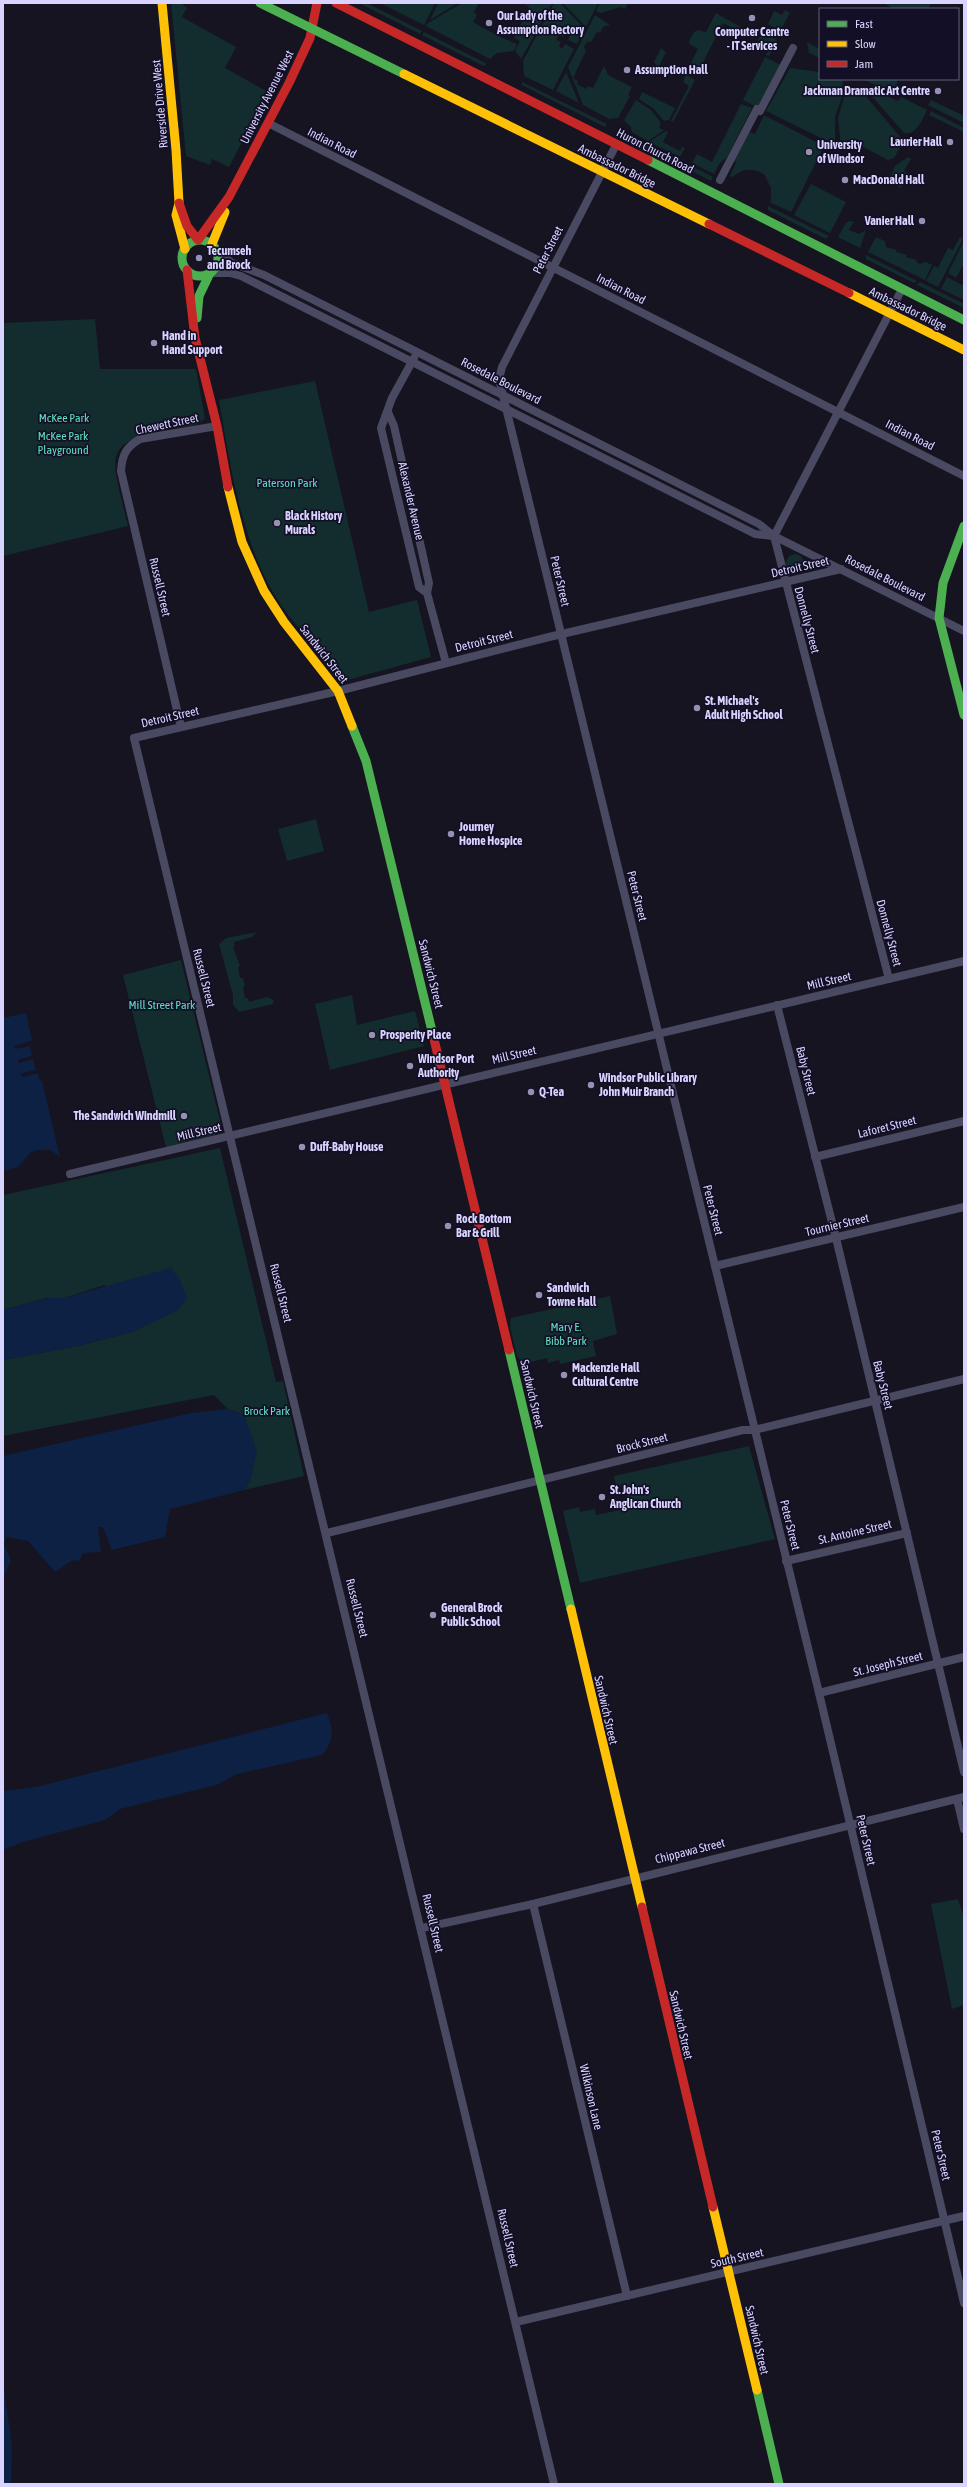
<svg xmlns="http://www.w3.org/2000/svg" width="967" height="2487" font-family="'Asap Condensed',sans-serif">
<rect width="100%" height="100%" fill="#161421"/>
<g fill="#132c2d">
<path d="M171,3H181L187,8L182,17L236,47L225,68L268,92L229,167L212,159L210,165L186,156Z"/>
<path d="M359,3H367L422,31L420,34Z"/>
<path d="M380,3H435L424,25Z"/>
<path d="M438,3H458L430,20Z"/>
<path d="M462,3H479L474,12L477,15L473,22L498,36L517,44L514,51L497,53L490,59L426,26L428,23Z"/>
<path d="M524,3H552L521,59L515,51L520,41L514,38L529,7Z"/>
<path d="M554,3H560L584,28L577,44L568,40L570,35L565,33L563,37L559,35L556,40L561,42L559,46L562,49L565,44L574,49L553,90L524,76L523,61Z"/>
<path d="M563,3H598L586,27Z"/>
<path d="M600,3H628L625,9L621,7L601,13L596,11Z"/>
<path d="M883,3H931L928,9H895Z"/>
<path d="M785,10L790,13L780,31L768,24L774,11L782,15Z"/>
<path d="M716,13L751,33L754,28L758,30L753,38L723,23L697,74L688,69L698,49L690,44L689,41L694,32L698,30L706,32Z"/>
<path d="M595,15L610,25L603,27L600,33L597,32L591,42H587L584,47L586,51L573,78L578,81L577,84L586,89L588,86L593,88L604,66L608,75L632,87L628,95L630,96L618,118L609,119L583,105L568,67Z"/>
<path d="M424,32L487,64L484,66L422,35Z"/>
<path d="M762,32L777,40L769,56L766,55L770,47L758,41Z"/>
<path d="M807,42L820,49V58L809,53Z"/>
<path d="M661,48L666,52L658,68L654,62Z"/>
<path d="M765,57L781,65L758,108L743,100Z"/>
<path d="M790,68L820,72V79H843L842,97L835,117V145L766,111Z"/>
<path d="M566,72L579,103L556,91Z"/>
<path d="M686,75L695,80L673,122L671,121L689,86L683,82Z"/>
<path d="M863,79H897V88L894,94Z"/>
<path d="M522,82L607,124L605,127L522,85Z"/>
<path d="M862,85L898,101L901,97L927,110C923,119 916,136 904,133Z"/>
<path d="M859,88L901,138L902,144L894,158L888,160L852,141L841,147L838,118L846,90L853,93Z"/>
<path d="M642,92L675,108L669,120L664,121L654,109L639,99Z"/>
<path d="M636,100L651,110L661,123L659,128L664,130L648,141L632,132L631,127L624,120Z"/>
<path d="M931,100L964,116V123L928,105Z"/>
<path d="M741,104L752,108L727,157L719,164L714,174L692,163L697,154L712,162Z"/>
<path d="M931,111L964,128V132L929,115Z"/>
<path d="M764,115L824,146L791,212L771,203V188L764,174C752,168 743,168 733,177L730,176L736,162L734,161L749,132L755,134Z"/>
<path d="M666,131L668,132L663,142L680,151L682,147L685,148L680,157L649,142Z"/>
<path d="M634,138L679,160L675,162L632,141Z"/>
<path d="M908,157L911,159L904,171L909,174L901,188L888,181L895,166Z"/>
<path d="M691,166L713,177L711,181L690,170Z"/>
<path d="M811,184L846,202L830,233L794,215Z"/>
<path d="M768,206L829,236L826,239L768,210Z"/>
<path d="M850,221L854,222L849,230L859,234L866,230L860,248L838,237L846,223Z"/>
<path d="M876,237L885,241L886,247L897,250L896,252L907,255L906,257L917,260L916,262L920,264L926,262L932,265L925,280L868,252Z"/>
<path d="M960,237L963,239L938,287L926,281L934,266L938,268L948,248L953,250Z"/>
<path d="M964,241V263L956,278L948,273Z"/>
<path d="M866,255L917,281L914,283L866,259Z"/>
<path d="M947,277L964,286V300L941,289Z"/>
<path d="M920,282L964,304V308L917,285Z"/>
<path d="M95,319L100,369H196L205,418C199,426 190,426 181,427C96,441 112,455 128,526L3,556V323Z"/>
<path d="M315,381L369,612L417,600L431,657L344,681C332,675 326,659 317,649C301,631 284,612 272,591C240,534 230,464 219,400Z"/>
<circle cx="795" cy="563" r="9"/>
<path d="M316,819L324,851L287,861L278,829Z"/>
<path d="M257,932L252,937L234,942L235,947H233L240,966L238,967L240,978H243L245,986L243,987L245,998H248L249,1002L267,997L274,1000L273,1004L239,1012L233,1005V995L219,944L226,938Z"/>
<path d="M181,960L221,1125L215,1135L166,1147L123,975Z"/>
<path d="M352,995L357,1025L415,1011L424,1046L330,1070L315,1004Z"/>
<path d="M220,1148L276,1382L283,1381L304,1476L244,1490L250,1481L244,1415L228,1409L214,1395L3,1436V1360L78,1346L135,1331L105,1285L64,1298H47L3,1310V1195Z"/>
<path d="M610,1296L617,1334L593,1341L596,1356L560,1364L559,1360L548,1363L547,1358L523,1364L517,1356L510,1327L511,1318Z"/>
<path d="M749,1446L775,1539L580,1583L563,1511L579,1507L580,1512L595,1509L596,1515L620,1510V1500L627,1499L624,1484L616,1486L614,1476Z"/>
<path d="M958,1899L964,1918V2005L952,2009L931,1904Z"/>
</g>
<g fill="#0d2144">
<path d="M26,1013L32,1041L14,1046L15,1048L30,1045L32,1056L18,1060L19,1063L33,1059L36,1070L21,1074L22,1077L38,1073L40,1081H42L60,1157L51,1150H39L31,1152L18,1167L3,1171V1018Z"/>
<path d="M171,1268L180,1280L187,1298L178,1310L135,1331L78,1346L3,1360V1310L48,1298H64Z"/>
<path d="M228,1409L244,1415L257,1451L250,1481L244,1490L170,1509L165,1537L112,1550L103,1527H98L101,1552L83,1553L79,1561L73,1560L55,1572L28,1541L6,1537L4,1544L11,1561L3,1578V1456L191,1413Z"/>
<path d="M327,1713C334,1729 334,1742 322,1755L237,1774L216,1785L120,1809L105,1820L23,1842L3,1850V1791L36,1787Z"/>
<path d="M3,2382L12,2446L11,2484H3Z"/>
</g>
<path fill="#161421" d="M32,1041L34,1057L42,1081H40L38,1073L22,1077L21,1074L36,1070L33,1059L18,1063V1060L32,1056L30,1046L15,1049L14,1046Z"/>
<g fill="none" stroke-linecap="round" stroke-linejoin="round">
<g stroke="#4a4962" stroke-width="8">
<path d="M268,123L964,476"/>
<path d="M616,145L502,367L499,379L819,1693L964,2303"/>
<path d="M720,180L757,109L760,111L793,48"/>
<path d="M217,251L232,263L264,275L759,524L774,536L964,631"/>
<path d="M210,273H230L241,276L755,534L773,536"/>
<path d="M414,358L392,398L381,428L419,587L427,593"/>
<path d="M388,412L394,426L429,583L427,593L446,663"/>
<path d="M181,727L121,471C122,455 126,447 140,439L217,426"/>
<path d="M889,979L774,536L902,289"/>
<path d="M777,1005L836,1238L964,1772"/>
<path d="M815,1157L964,1121"/>
<path d="M70,1174L964,961"/>
<path d="M715,1266L964,1207"/>
<path d="M327,1533L743,1430H754L964,1379"/>
<path d="M786,1561L907,1533"/>
<path d="M819,1693L964,1657"/>
<path d="M957,1799L964,1829"/>
<path d="M533,1904L627,2296"/>
<path d="M422,1928L533,1904L964,1797"/>
<path d="M516,2322L964,2216"/>
<path d="M554,2484L134,738L338,691L549,637L841,569"/>
</g>
<g stroke="#4caf50" stroke-width="9">
<path d="M648,160L964,320"/>
<circle cx="200" cy="258" r="18"/>
<path d="M197,318L199,296L210,273"/>
<path d="M964,526L943,583L939,618L964,715"/>
<path d="M352,726L366,761L433,1035"/>
<path d="M509,1350L571,1609"/>
<path d="M757,2390L779,2484"/>
</g>
<g stroke="#ffc107" stroke-width="9">
<path d="M162,3L176,150L179,203L176,215L185,249"/>
<path d="M212,244L225,212"/>
<path d="M228,487L242,542L264,591L284,622L338,691L352,726"/>
<path d="M571,1609L642,1907"/>
<path d="M713,2207L757,2390"/>
</g>
<g stroke="#c62828" stroke-width="9">
<path d="M336,3L648,160"/>
<path d="M179,203L187,226L198,240L229,197L289,83L310,38L317,3"/>
<path d="M187,270L195,338L217,426L228,487"/>
<path d="M433,1035L509,1350"/>
<path d="M642,1907L713,2207"/>
</g>
<path stroke="#4caf50" stroke-width="9" d="M260,3L404,74"/>
<g stroke="#ffc107" stroke-width="9">
<path d="M404,74L709,224"/>
<path d="M849,293L964,350"/>
</g>
<path stroke="#c62828" stroke-width="9" d="M709,224L849,293"/>
</g>
<g fill="#9591b1" stroke="#130f26" stroke-width="1.5">
<circle cx="752" cy="18" r="4"/>
<circle cx="489" cy="23" r="4"/>
<circle cx="627" cy="70" r="4"/>
<circle cx="938" cy="91" r="4"/>
<circle cx="950" cy="142" r="4"/>
<circle cx="809" cy="152" r="4"/>
<circle cx="845" cy="180" r="4"/>
<circle cx="922" cy="221" r="4"/>
<circle cx="199" cy="258" r="4"/>
<circle cx="154" cy="343" r="4"/>
<circle cx="277" cy="523" r="4"/>
<circle cx="697" cy="708" r="4"/>
<circle cx="451" cy="834" r="4"/>
<circle cx="372" cy="1035" r="4"/>
<circle cx="410" cy="1066" r="4"/>
<circle cx="591" cy="1085" r="4"/>
<circle cx="531" cy="1092" r="4"/>
<circle cx="184" cy="1116" r="4"/>
<circle cx="302" cy="1147" r="4"/>
<circle cx="448" cy="1226" r="4"/>
<circle cx="539" cy="1295" r="4"/>
<circle cx="564" cy="1375" r="4"/>
<circle cx="602" cy="1497" r="4"/>
<circle cx="433" cy="1615" r="4"/>
</g>
<g text-anchor="middle" dominant-baseline="central" stroke-width="3.5" stroke-linejoin="round" paint-order="stroke">
<g font-size="12" font-weight="bold" fill="#d9d4ff" stroke="#130f26" text-anchor="start">
<text x="497" y="16">Our Lady of the<tspan x="497" dy="14">Assumption Rectory</tspan></text>
<text x="752" y="32" text-anchor="middle">Computer Centre<tspan x="752" dy="14">- IT Services</tspan></text>
<text x="635" y="70">Assumption Hall</text>
<text x="930" y="91" text-anchor="end">Jackman Dramatic Art Centre</text>
<text x="942" y="142" text-anchor="end">Laurier Hall</text>
<text x="817" y="145">University<tspan x="817" dy="14">of Windsor</tspan></text>
<text x="853" y="180">MacDonald Hall</text>
<text x="914" y="221" text-anchor="end">Vanier Hall</text>
<text x="207" y="251">Tecumseh<tspan x="207" dy="14">and Brock</tspan></text>
<text x="162" y="336">Hand in<tspan x="162" dy="14">Hand Support</tspan></text>
<text x="285" y="516">Black History<tspan x="285" dy="14">Murals</tspan></text>
<text x="705" y="701">St. Michael's<tspan x="705" dy="14">Adult High School</tspan></text>
<text x="459" y="827">Journey<tspan x="459" dy="14">Home Hospice</tspan></text>
<text x="380" y="1035">Prosperity Place</text>
<text x="418" y="1059">Windsor Port<tspan x="418" dy="14">Authority</tspan></text>
<text x="599" y="1078">Windsor Public Library<tspan x="599" dy="14">John Muir Branch</tspan></text>
<text x="539" y="1092">Q-Tea</text>
<text x="176" y="1116" text-anchor="end">The Sandwich Windmill</text>
<text x="310" y="1147">Duff-Baby House</text>
<text x="456" y="1219">Rock Bottom<tspan x="456" dy="14">Bar &amp; Grill</tspan></text>
<text x="547" y="1288">Sandwich<tspan x="547" dy="14">Towne Hall</tspan></text>
<text x="572" y="1368">Mackenzie Hall<tspan x="572" dy="14">Cultural Centre</tspan></text>
<text x="610" y="1490">St. John's<tspan x="610" dy="14">Anglican Church</tspan></text>
<text x="441" y="1608">General Brock<tspan x="441" dy="14">Public School</tspan></text>
</g>
<g font-size="12" fill="#d9d4ff" stroke="#130f26">
<text transform="translate(267 97) rotate(-63)">University Avenue West</text>
<text transform="translate(160 104) rotate(-95)">Riverside Drive West</text>
<text transform="translate(332 143) rotate(27)">Indian Road</text>
<text transform="translate(655 151) rotate(27)">Huron Church Road</text>
<text transform="translate(617 166) rotate(26)">Ambassador Bridge</text>
<text transform="translate(548 250) rotate(-63)">Peter Street</text>
<text transform="translate(621 289) rotate(27)">Indian Road</text>
<text transform="translate(908 309) rotate(26)">Ambassador Bridge</text>
<text transform="translate(501 381) rotate(27)">Rosedale Boulevard</text>
<text transform="translate(167 424) rotate(-12)">Chewett Street</text>
<text transform="translate(910 435) rotate(27)">Indian Road</text>
<text transform="translate(411 501) rotate(77)">Alexander Avenue</text>
<text transform="translate(800 567) rotate(-13)">Detroit Street</text>
<text transform="translate(885 578) rotate(27)">Rosedale Boulevard</text>
<text transform="translate(560 581) rotate(77)">Peter Street</text>
<text transform="translate(160 587) rotate(77)">Russell Street</text>
<text transform="translate(807 620) rotate(75)">Donnelly Street</text>
<text transform="translate(484 641) rotate(-14)">Detroit Street</text>
<text transform="translate(324 654) rotate(52)">Sandwich Street</text>
<text transform="translate(170 717) rotate(-13)">Detroit Street</text>
<text transform="translate(637 896) rotate(76)">Peter Street</text>
<text transform="translate(889 933) rotate(75)">Donnelly Street</text>
<text transform="translate(431 974) rotate(76)">Sandwich Street</text>
<text transform="translate(204 978) rotate(76)">Russell Street</text>
<text transform="translate(829 981) rotate(-13)">Mill Street</text>
<text transform="translate(514 1055) rotate(-13)">Mill Street</text>
<text transform="translate(806 1071) rotate(76)">Baby Street</text>
<text transform="translate(887 1127) rotate(-14)">Laforet Street</text>
<text transform="translate(199 1132) rotate(-13)">Mill Street</text>
<text transform="translate(713 1210) rotate(76)">Peter Street</text>
<text transform="translate(837 1225) rotate(-13)">Tournier Street</text>
<text transform="translate(281 1293) rotate(76)">Russell Street</text>
<text transform="translate(883 1385) rotate(76)">Baby Street</text>
<text transform="translate(532 1394) rotate(77)">Sandwich Street</text>
<text transform="translate(642 1443) rotate(-14)">Brock Street</text>
<text transform="translate(790 1525) rotate(76)">Peter Street</text>
<text transform="translate(855 1532) rotate(-13)">St. Antoine Street</text>
<text transform="translate(357 1608) rotate(76)">Russell Street</text>
<text transform="translate(888 1664) rotate(-14)">St. Joseph Street</text>
<text transform="translate(606 1710) rotate(77)">Sandwich Street</text>
<text transform="translate(866 1840) rotate(77)">Peter Street</text>
<text transform="translate(690 1851) rotate(-14)">Chippawa Street</text>
<text transform="translate(433 1923) rotate(77)">Russell Street</text>
<text transform="translate(681 2025) rotate(77)">Sandwich Street</text>
<text transform="translate(591 2097) rotate(77)">Wilkinson Lane</text>
<text transform="translate(941 2155) rotate(77)">Peter Street</text>
<text transform="translate(508 2238) rotate(77)">Russell Street</text>
<text transform="translate(737 2258) rotate(-13)">South Street</text>
<text transform="translate(757 2340) rotate(77)">Sandwich Street</text>
</g>
<g font-size="12" fill="#5fe0c0" stroke="#130f26">
<text x="64" y="418">McKee Park</text>
<text x="63" y="436">McKee Park<tspan x="63" dy="14">Playground</tspan></text>
<text x="287" y="483">Paterson Park</text>
<text x="162" y="1005">Mill Street Park</text>
<text x="566" y="1327">Mary E.<tspan x="566" dy="14">Bibb Park</tspan></text>
<text x="267" y="1411">Brock Park</text>
</g>
</g>
<rect width="967" height="2487" fill="none" stroke="#d9d4ff" stroke-width="8"/>
<rect x="819" y="8" width="140" height="72" fill="#130f26" stroke="#625e7d"/>
<rect x="827" y="21" width="20" height="6" fill="#4caf50" stroke="#625e7d"/>
<text x="855" y="28" font-size="12" fill="#d9d4ff">Fast</text>
<rect x="827" y="41" width="20" height="6" fill="#ffc107" stroke="#625e7d"/>
<text x="855" y="48" font-size="12" fill="#d9d4ff">Slow</text>
<rect x="827" y="61" width="20" height="6" fill="#c62828" stroke="#625e7d"/>
<text x="855" y="68" font-size="12" fill="#d9d4ff">Jam</text>
</svg>
